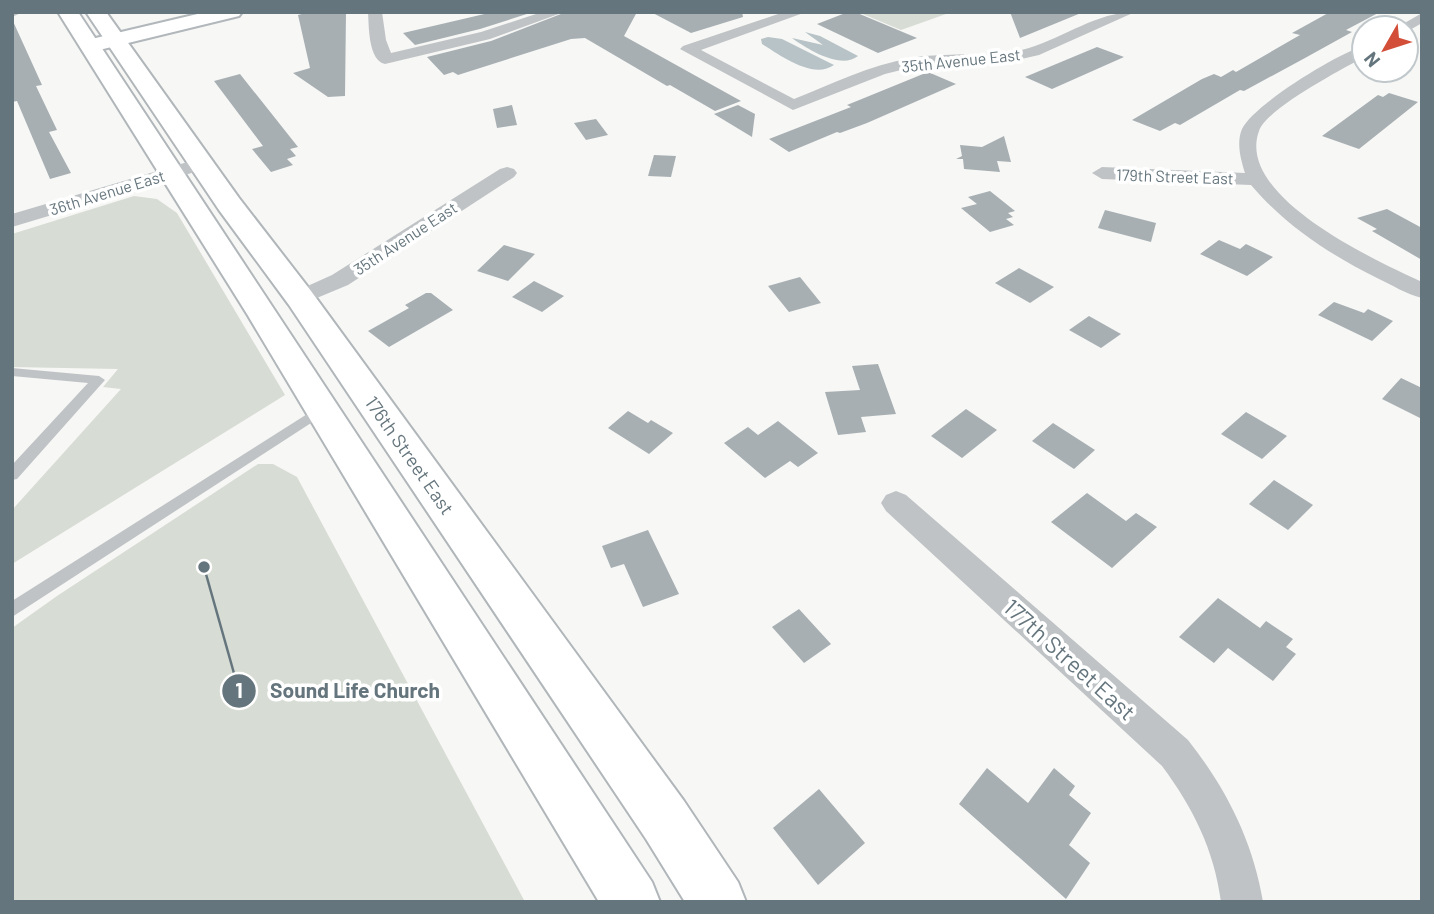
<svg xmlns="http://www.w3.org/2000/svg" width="1434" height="914" font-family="Barlow,sans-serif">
<rect width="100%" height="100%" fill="#f7f7f5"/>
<g fill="#d7dcd4">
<path d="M858,12H942L946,14L901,30Z"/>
<path d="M134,196L157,199L177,213L285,395L12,564V510L121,389L103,387L118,369L12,367V234Z"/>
<path d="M258,464H273L297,477L525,902H12V628L57,596Z"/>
</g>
<g fill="#b7c3c6">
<path d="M805,32L820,36L858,56C841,70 807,49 792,38L823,45Z"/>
<path d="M768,37L782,39L834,65C813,80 780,55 762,44L761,39Z"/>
</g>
<g fill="#a7afb3">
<path d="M309,12H346L345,96L328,97L293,73L310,68L298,15Z"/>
<path d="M493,12H533L480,29L415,45L403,33Z"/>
<path d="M566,12H637L624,36L741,101L715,111L670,85L667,86L585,38L571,39L458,75L453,72L444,75L427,57L491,41Z"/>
<path d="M651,12H742L743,17L691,33Z"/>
<path d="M848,12H855L917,38L878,53L817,24Z"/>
<path d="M1010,12H1081V13L1020,38Z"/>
<path d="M1330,12H1380L1346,30L1352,32L1305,58L1244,91L1240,90L1180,125L1175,123L1160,131L1132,120L1202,79L1214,74L1221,77L1233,70L1236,72L1300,35L1292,33Z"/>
<path d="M12,19L42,85L36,86L57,130L49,132L71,173L50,179L17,101L12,102Z"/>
<path d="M1097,47L1124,57L1052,89L1025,77Z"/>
<path d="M928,72L956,84L867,123L840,133L837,132L789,152L769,139L851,107L847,105Z"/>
<path d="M240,74L298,147L290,149L296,156L287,159L293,165L271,172L252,149L263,146L214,81Z"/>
<path d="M1389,93L1418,102L1359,149L1322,136L1378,95L1383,97Z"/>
<path d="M512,105L517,125L497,128L493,109Z"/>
<path d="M738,105L755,114L752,137L714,114Z"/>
<path d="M596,119L608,135L586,140L574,123Z"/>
<path d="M1004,136L1011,162L997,161L1000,172L964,169L963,159H956L962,156L960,145L982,147Z"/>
<path d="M654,155L676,156L671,177L648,176Z"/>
<path d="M990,191L1015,211L1008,213L1013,217L1006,219L1014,225L990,232L961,208L977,204L968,197Z"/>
<path d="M1387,209L1422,228V260L1372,231L1377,229L1357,218Z"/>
<path d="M1105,210L1156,223L1151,242L1098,228Z"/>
<path d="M1219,240L1240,249L1246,244L1273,257L1247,276L1200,254Z"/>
<path d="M504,245L535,254L508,281L477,271Z"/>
<path d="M1019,268L1054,287L1030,303L995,283Z"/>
<path d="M800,277L821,303L789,312L768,286Z"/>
<path d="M534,281L564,296L542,312L512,297Z"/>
<path d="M426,293H431L453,310L389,347L368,331L409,308L405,305Z"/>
<path d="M1334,302L1364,313L1368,309L1393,321L1372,341L1318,315Z"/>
<path d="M1089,316L1121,334L1101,348L1069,330Z"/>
<path d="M878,364L896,414L861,417L866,432L838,435L825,392L860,390L852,366Z"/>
<path d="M1401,378L1422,388V419L1382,399Z"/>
<path d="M966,409L997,430L962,458L931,436Z"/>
<path d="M628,411L648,423L651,420L673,433L649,454L608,428Z"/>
<path d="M1246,412L1287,436L1262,459L1221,434Z"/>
<path d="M778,421L818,453L798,467L790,461L765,478L724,443L748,427L758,435Z"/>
<path d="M1053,423L1095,450L1074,469L1032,441Z"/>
<path d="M1274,480L1313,505L1288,530L1249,504Z"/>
<path d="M1087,493L1126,521L1136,513L1157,527L1112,568L1051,522Z"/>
<path d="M648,530L679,594L643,607L624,564L611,568L602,546Z"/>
<path d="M1218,598L1260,628L1266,621L1293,639L1286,647L1296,654L1273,681L1228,648L1214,663L1179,637Z"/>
<path d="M799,609L831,644L804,663L772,627Z"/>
<path d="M987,768L1028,803L1054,768L1075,786L1069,795L1091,813L1069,845L1090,863L1066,899L959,804Z"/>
<path d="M819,789L865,843L818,885L773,828Z"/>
</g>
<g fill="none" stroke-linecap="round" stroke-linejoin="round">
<g stroke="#b1b7bb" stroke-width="4">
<path id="secondary" d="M206,12H242L239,16L91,52L83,51L80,46L83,41Z"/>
</g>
<g stroke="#b0b6b9" stroke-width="4">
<g id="primary">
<path d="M58,12H78L652,882L660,902H599L247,314Z"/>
<path d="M86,12H106L239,198L311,291L684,801L738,882L746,902H685L646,839L289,305L219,210Z"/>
</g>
</g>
<g fill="#bfc3c6" fill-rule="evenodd">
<path d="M12,368L99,376L105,380L17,479L12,480V465L88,383L12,376Z"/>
<path d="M323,404L330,409L328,412L12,617V601Z"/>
</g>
<g fill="#bfc3c6" fill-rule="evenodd">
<path d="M12,12H23L12,17Z"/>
<path d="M368,12H382L386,40L391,53L481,32L542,12H564L490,39L385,64C368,60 369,26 368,12Z"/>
<path d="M784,12H806L701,50L794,99C832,84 870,65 911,58C950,51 990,60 1029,48C1065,37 1097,12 1135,12L1039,55L1000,64L913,67L885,74L793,110L680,49L683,46Z"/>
<path d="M1422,13V23L1408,31L1406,32V28H1396Z"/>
<path d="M1364,46V57C1341,70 1267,108 1259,131C1235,197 1377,261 1422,282V298C1406,294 1392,285 1377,278C1329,254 1286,226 1251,185L1102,179L1092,173L1102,167L1245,173C1241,160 1236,143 1242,129C1253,105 1338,53 1364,46Z"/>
<path d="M201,158L208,160L211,164L208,168L12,227V214Z"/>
<path d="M507,167L514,169L517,173L514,177L348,285L300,305L292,303L288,298L292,293L332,275L500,169Z"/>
<path d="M896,491L906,495L1188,740C1226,788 1253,841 1263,902H1221C1214,849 1193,808 1162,766L886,511L881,503L886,495Z"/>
</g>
<use href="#secondary" fill="#fff" fill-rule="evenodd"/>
<use href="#primary" fill="#fff" fill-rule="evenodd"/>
</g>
<g text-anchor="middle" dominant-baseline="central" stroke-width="7" stroke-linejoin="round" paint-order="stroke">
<g font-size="16" fill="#65757d" stroke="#fff">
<text transform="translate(961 60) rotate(-6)">35th Avenue East</text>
<text transform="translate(1175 176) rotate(2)">179th Street East</text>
<text transform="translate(107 192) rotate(-17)">36th Avenue East</text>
<text transform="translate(405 238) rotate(-33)">35th Avenue East</text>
</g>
<g font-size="19" fill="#65757d" stroke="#fff">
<text transform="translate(410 455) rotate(55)">176th Street East</text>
</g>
<g font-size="23" fill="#65757d" stroke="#fff">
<text transform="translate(1070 659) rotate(42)">177th Street East</text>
</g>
</g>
<path fill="none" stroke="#65757d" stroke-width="2.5" d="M204 567L239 691"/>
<g fill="#65757d" stroke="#fff" stroke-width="2.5">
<circle cx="204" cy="567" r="7"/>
<circle cx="239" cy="691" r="18"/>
</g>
<g font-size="21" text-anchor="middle" font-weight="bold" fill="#fff">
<text x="239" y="698">1</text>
</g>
<g font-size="21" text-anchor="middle" font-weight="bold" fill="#65757d" stroke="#fff" stroke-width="7" stroke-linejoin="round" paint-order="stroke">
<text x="355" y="698">Sound Life Church</text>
</g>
<rect width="1434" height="914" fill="none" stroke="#65757d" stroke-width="28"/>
<g transform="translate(1385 49) rotate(231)"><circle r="33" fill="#ffffff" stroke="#c1c8cb" stroke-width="2"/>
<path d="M0-5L12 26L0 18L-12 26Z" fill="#d34e39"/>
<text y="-10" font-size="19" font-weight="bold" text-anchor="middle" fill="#65757d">N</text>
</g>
</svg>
